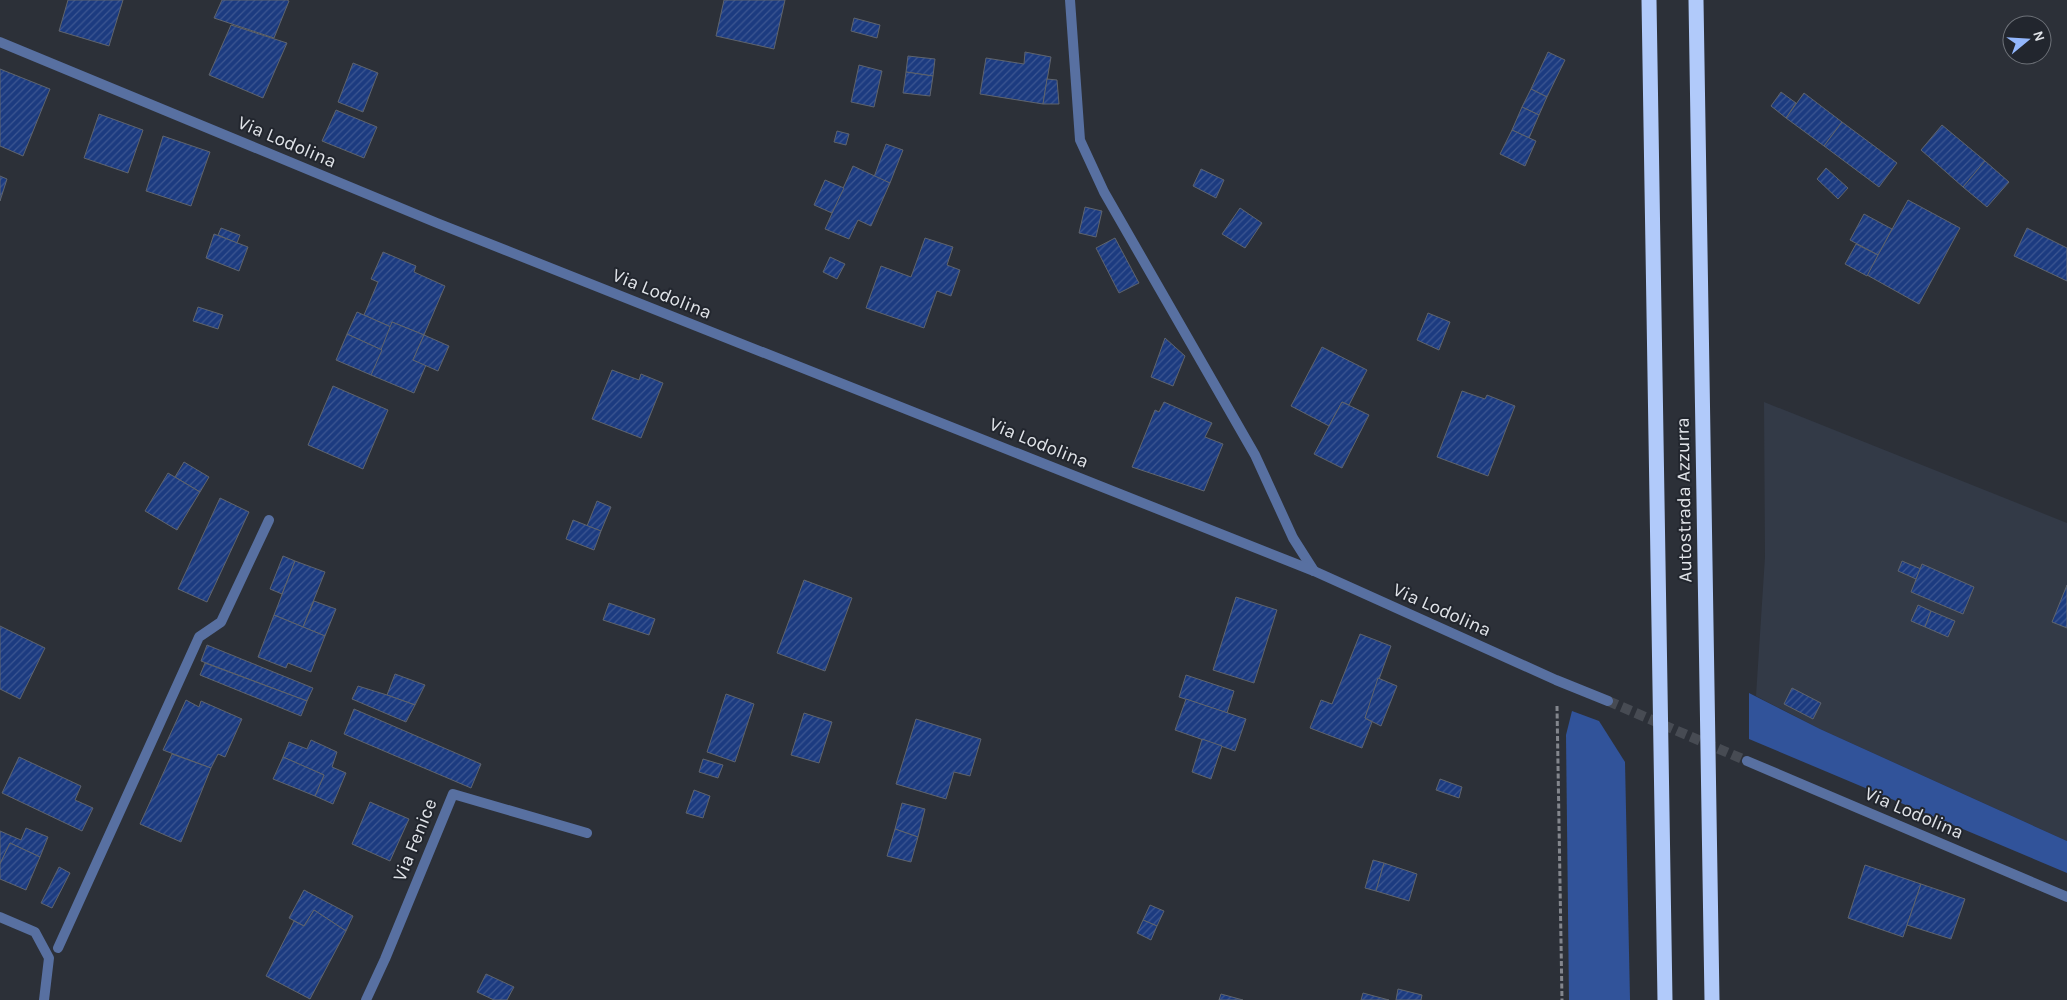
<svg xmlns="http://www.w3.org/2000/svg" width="2067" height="1000" font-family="Karla,sans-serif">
<defs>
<pattern id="building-hatch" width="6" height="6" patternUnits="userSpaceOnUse" patternTransform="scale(1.25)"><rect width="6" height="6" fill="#1c3b80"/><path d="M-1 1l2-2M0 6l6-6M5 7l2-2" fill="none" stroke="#3d5792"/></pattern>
</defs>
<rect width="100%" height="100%" fill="#2c3038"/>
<path fill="#333a47" d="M1764,402L2067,523V841L1820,729L1756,696L1765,557Z"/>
<g fill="#31539a">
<path d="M1749,693L1820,729L2067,841V873L1749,739Z"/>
<path d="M1572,711L1599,721L1625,762L1630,1000H1569L1566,735Z"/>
</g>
<g fill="url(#building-hatch)" stroke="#5f646d">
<path d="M68,0H123L109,46L59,31Z"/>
<path d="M222,0H287L289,1L274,38L214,18Z"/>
<path d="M724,0H785L774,49L716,36Z"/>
<path d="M854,18L880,25L877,38L851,31Z"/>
<path d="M231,25L287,43L263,98L209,75Z"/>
<path d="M1025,52L1051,57L1043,104L980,94L986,58L1024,64Z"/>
<path d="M1548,52L1565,60L1547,97L1531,89Z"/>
<path d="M908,56L935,59L933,76L906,72Z"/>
<path d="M353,63L378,73L363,112L338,102Z"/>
<path d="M859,65L882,71L874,107L851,102Z"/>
<path d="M0,69L50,89L23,156L0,146Z"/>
<path d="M906,72L933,76L930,96L903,93Z"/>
<path d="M1047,79L1057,80L1059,104H1043Z"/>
<path d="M1531,89L1547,97L1539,115L1522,107Z"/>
<path d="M1781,92L1796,103L1786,118L1771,106Z"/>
<path d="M1804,93L1842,122L1824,146L1786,118Z"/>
<path d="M1522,107L1539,115L1529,138L1512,130Z"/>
<path d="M336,110L377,127L364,158L322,141Z"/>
<path d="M99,114L143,130L128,173L84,158Z"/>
<path d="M1842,122L1897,163L1879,187L1824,146Z"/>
<path d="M1942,125L1985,161L1963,187L1921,150Z"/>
<path d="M1512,130L1536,141L1525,166L1500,154Z"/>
<path d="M837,131L849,134L846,145L834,142Z"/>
<path d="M163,136L210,152L191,206L146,191Z"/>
<path d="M886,144L903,150L890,183L874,177Z"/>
<path d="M1985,161L2009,182L1987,207L1963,187Z"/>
<path d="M853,166L890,183L871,226L858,220L849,239L825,229Z"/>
<path d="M1826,168L1848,188L1838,199L1817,179Z"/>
<path d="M1201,169L1224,180L1216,198L1193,186Z"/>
<path d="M0,176L7,179L0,201Z"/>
<path d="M825,180L844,188L832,213L814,205Z"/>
<path d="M1908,200L1960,228L1919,304L1867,275Z"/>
<path d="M1085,207L1102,211L1096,237L1079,233Z"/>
<path d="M1240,208L1262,223L1245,248L1222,234Z"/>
<path d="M1864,214L1892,229L1878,255L1850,240Z"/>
<path d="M221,228L240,235L237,243L218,235Z"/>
<path d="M2027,228L2067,248V281L2014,256Z"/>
<path d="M214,234L248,247L239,271L206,258Z"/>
<path d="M925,238L953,247L947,265L960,270L951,296L937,291L924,328L866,308L881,266L911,277Z"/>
<path d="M1115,238L1139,283L1119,293L1096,248Z"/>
<path d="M1856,244L1878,255L1867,276L1845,264Z"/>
<path d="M383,252L416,266L414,272L445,286L424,335L392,322L391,327L364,315L378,282L371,279Z"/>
<path d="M830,257L845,264L837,279L823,272Z"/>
<path d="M198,307L223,315L218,329L193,321Z"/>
<path d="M357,312L391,327L382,350L347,334Z"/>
<path d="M1428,313L1450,322L1439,350L1417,340Z"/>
<path d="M392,322L424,335L413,360L426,365L414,393L371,375Z"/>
<path d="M347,334L382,350L371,375L336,360Z"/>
<path d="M424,335L449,346L438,371L413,360Z"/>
<path d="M1165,338L1185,356L1173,386L1151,377Z"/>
<path d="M1322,347L1367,370L1349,405L1342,402L1329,426L1291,406Z"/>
<path d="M612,370L639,380L641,374L663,383L641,438L592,419Z"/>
<path d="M333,386L388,410L363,469L308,445Z"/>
<path d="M1462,391L1485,399L1487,395L1515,406L1488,476L1437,457Z"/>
<path d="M1164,402L1212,423L1205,437L1223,444L1204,491L1132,467L1155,410L1159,412Z"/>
<path d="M1342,402L1369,415L1342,468L1314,454Z"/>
<path d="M184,462L209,477L200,492L175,477Z"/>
<path d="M168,473L200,492L177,530L145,511Z"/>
<path d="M220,498L249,512L207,602L178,589Z"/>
<path d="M597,501L611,507L601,531L587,526Z"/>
<path d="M573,520L601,531L594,550L566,539Z"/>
<path d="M283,556L295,561L282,594L270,589Z"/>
<path d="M295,561L325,572L303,627L274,615Z"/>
<path d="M1902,561L1921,569L1916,579L1898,571Z"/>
<path d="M1922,564L1974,587L1963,614L1911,592Z"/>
<path d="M804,580L852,598L825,671L777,653Z"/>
<path d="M2067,585V628L2052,622Z"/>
<path d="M1236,597L1277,610L1254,683L1213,670Z"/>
<path d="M314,601L336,609L325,636L303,627Z"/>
<path d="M609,603L655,619L649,635L603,620Z"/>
<path d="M1918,605L1931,611L1925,627L1911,621Z"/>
<path d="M1931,611L1955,621L1948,637L1925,627Z"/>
<path d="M274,615L325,636L311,672L288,663L286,668L258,657Z"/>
<path d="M0,626L45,648L20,699L0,689Z"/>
<path d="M1360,634L1391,646L1365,718L1372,722L1362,748L1310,728L1321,700L1332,704Z"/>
<path d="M207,645L313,688L307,701L201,661Z"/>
<path d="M205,663L307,701L301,716L200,675Z"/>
<path d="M395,674L425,685L415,705L387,695Z"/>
<path d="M1186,675L1234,691L1227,713L1179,697Z"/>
<path d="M1378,678L1397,686L1381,726L1365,718Z"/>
<path d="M358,686L387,695L415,705L406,722L352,699Z"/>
<path d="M1792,688L1821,703L1813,719L1784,704Z"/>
<path d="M726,694L754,704L735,762L707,752Z"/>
<path d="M1186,699L1246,719L1235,751L1175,730Z"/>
<path d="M186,700L199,707L201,701L242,719L225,757L218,754L211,768L163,750Z"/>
<path d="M354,709L481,764L471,788L344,734Z"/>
<path d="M804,713L832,722L819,763L791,755Z"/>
<path d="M916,719L981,739L970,776L954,772L946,799L896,784Z"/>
<path d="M1202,739L1222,746L1211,779L1192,772Z"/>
<path d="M311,740L337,752L332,767L346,773L333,804L315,796L324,775L283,757L289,742L307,749Z"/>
<path d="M172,754L211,768L181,842L140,824Z"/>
<path d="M19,757L81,786L75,800L93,808L82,831L2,793Z"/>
<path d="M283,757L324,775L315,796L273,779Z"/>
<path d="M703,759L723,765L718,778L699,772Z"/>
<path d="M1440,779L1462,787L1459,798L1436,790Z"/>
<path d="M694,790L710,796L703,818L686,813Z"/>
<path d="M370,802L409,819L390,861L352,844Z"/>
<path d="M902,803L925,809L918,837L895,829Z"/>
<path d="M26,828L48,837L40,857L10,843L0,864V831L21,840Z"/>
<path d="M895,829L918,837L911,862L887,856Z"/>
<path d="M10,843L40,857L26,890L0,879V864Z"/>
<path d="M1373,860L1384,863L1376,891L1365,888Z"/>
<path d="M1384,863L1417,874L1409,901L1376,891Z"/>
<path d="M1865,865L1921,884L1903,937L1848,918Z"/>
<path d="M59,867L70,873L52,908L41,903Z"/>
<path d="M1921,884L1965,899L1951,939L1907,925Z"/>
<path d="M304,890L353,916L346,931L314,910L304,926L289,918Z"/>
<path d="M1150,905L1164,911L1157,926L1143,920Z"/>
<path d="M314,910L346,931L310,999L266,976L294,921L304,926Z"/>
<path d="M1143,920L1157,926L1151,940L1137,933Z"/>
<path d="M486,974L514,987L507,1000H494L477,992Z"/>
<path d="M1398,989L1422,995L1421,1000H1396Z"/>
<path d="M1363,993L1389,1000H1361Z"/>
<path d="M1221,994L1243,1000H1219Z"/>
</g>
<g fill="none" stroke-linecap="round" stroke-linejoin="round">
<path stroke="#474b53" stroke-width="10" stroke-dasharray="10 5" stroke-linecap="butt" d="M1608,701L1747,761"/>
<path stroke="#83868d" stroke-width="3" stroke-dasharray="5 2.5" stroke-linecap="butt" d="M1557,706L1562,1000"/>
<g stroke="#5870a1" stroke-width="10">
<path d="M1070,0L1080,140L1104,192L1255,455L1293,538L1314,571"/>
<path d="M0,42L437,223L1314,571L1556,680L1608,701"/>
<path d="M1747,761L2067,897"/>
<path d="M0,917L35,932L49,958L44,1000"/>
<path d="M58,948L199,637L221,622L269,520"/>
<path d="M366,1000L385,959L453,794L587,833"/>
</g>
<g stroke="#b1cafa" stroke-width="15">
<path d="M1649,0L1665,1000"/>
<path d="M1696,0L1712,1000"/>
</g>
</g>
<g text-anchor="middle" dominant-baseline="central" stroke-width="4" stroke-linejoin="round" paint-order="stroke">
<g font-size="19" fill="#e1e4e9" stroke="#22262e">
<text transform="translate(287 142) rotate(23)">Via Lodolina</text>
<text transform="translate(662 294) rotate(22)">Via Lodolina</text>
<text transform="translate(1039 443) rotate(22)">Via Lodolina</text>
<text transform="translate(1684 500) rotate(-91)">Autostrada Azzurra</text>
<text transform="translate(1442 610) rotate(24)">Via Lodolina</text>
<text transform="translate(1914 813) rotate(23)">Via Lodolina</text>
<text transform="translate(415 840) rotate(-68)">Via Fenice</text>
</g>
</g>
<g transform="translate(2027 40) rotate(72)"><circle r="24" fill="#22262e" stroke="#6e7279"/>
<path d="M0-4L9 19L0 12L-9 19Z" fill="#93b7fd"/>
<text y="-8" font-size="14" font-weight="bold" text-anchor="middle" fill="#e1e4e9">N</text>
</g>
</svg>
